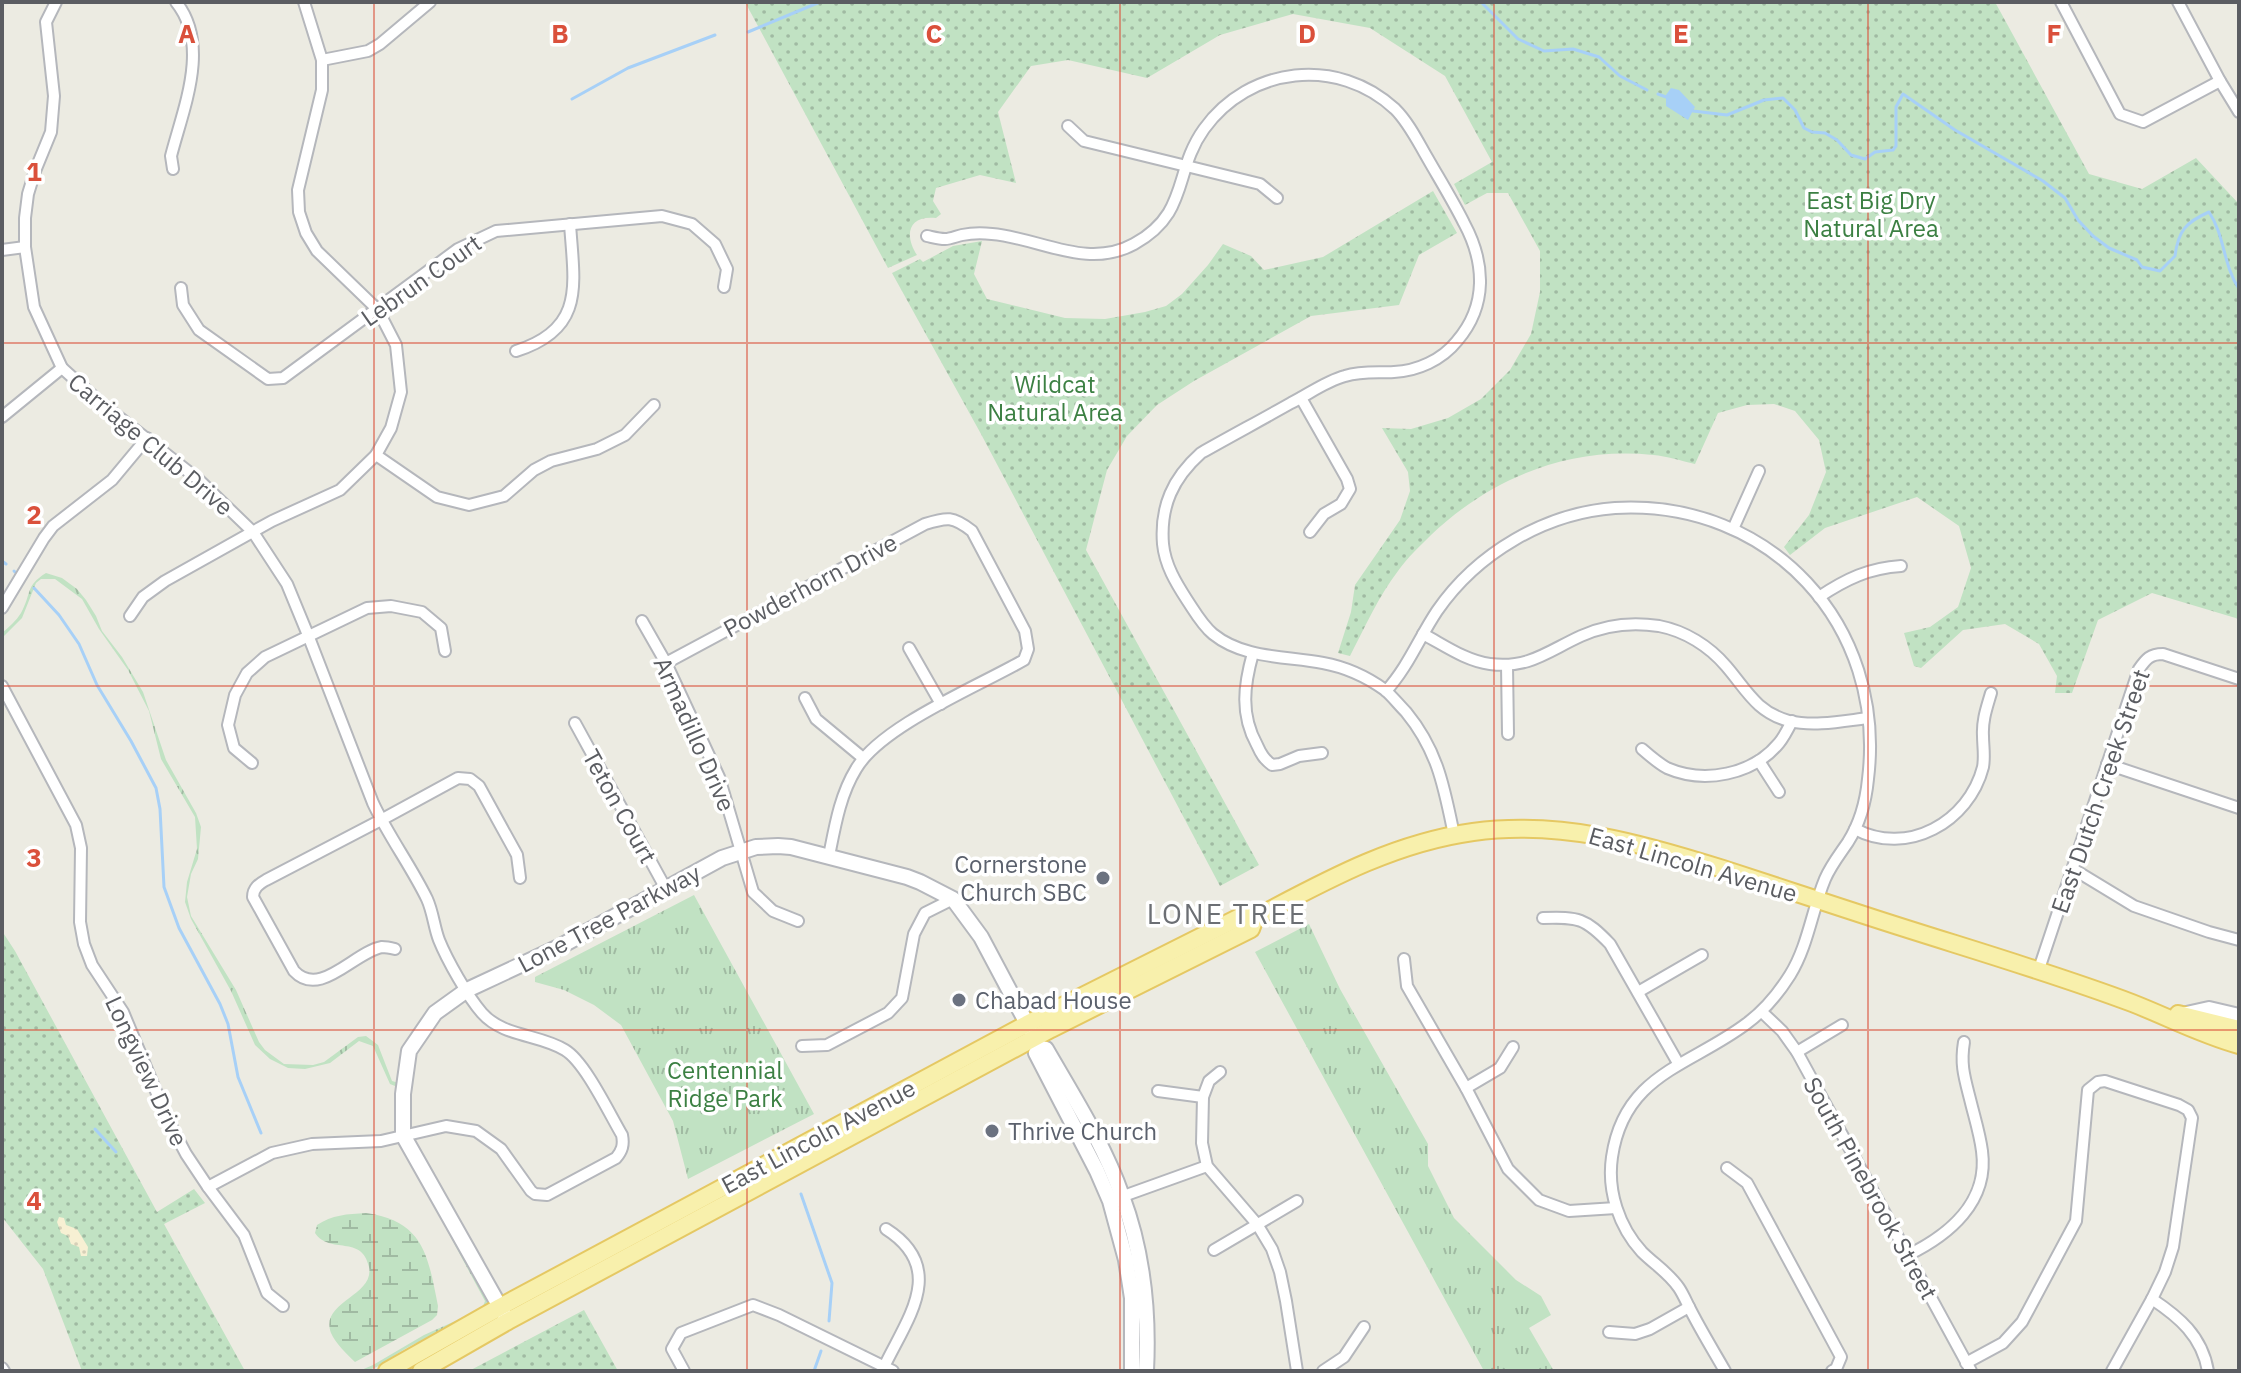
<svg xmlns="http://www.w3.org/2000/svg" width="2241" height="1373" font-family="'IBM Plex Sans',sans-serif">
<defs>
<pattern id="grass-dots" width="8" height="8" patternUnits="userSpaceOnUse" patternTransform="scale(2)"><rect width="8" height="8" fill="#c1e2c3"/><path d="M2 2h.1M6 6h.1" fill="none" stroke="#a0baa2" stroke-width="1.8" stroke-linecap="round"/></pattern>
<pattern id="wetland-marsh" width="20" height="14" patternUnits="userSpaceOnUse" patternTransform="scale(2)"><rect width="20" height="14" fill="#c1e2c3"/><path d="M1 5h8M5 5V1M11 12h8M15 12V8" fill="none" stroke="#a0baa2"/></pattern>
<pattern id="sand-dots" width="8" height="8" patternUnits="userSpaceOnUse" patternTransform="scale(2)"><rect width="8" height="8" fill="#f7f0d3"/><path d="M2 2h.1M6 6h.1" fill="none" stroke="#d6d0b8" stroke-width="1.8" stroke-linecap="round"/></pattern>
<pattern id="park-tufts" width="24" height="20" patternUnits="userSpaceOnUse" patternTransform="scale(2)"><rect width="24" height="20" fill="#c1e2c3"/><path d="M3 7l-1-3M5 7V3M7 7l1-3M15 17l-1-3M17 17v-4M19 17l1-3" fill="none" stroke="#a0baa2"/></pattern>
</defs>
<rect width="100%" height="100%" fill="#ecebe2"/>
<g fill="url(#grass-dots)">
<path d="M745,2H1995L2089,174L2142,189L2196,158L2239,204V619L2152,593L2098,620L2072,693H2055L2057,676L2039,644L2005,624L1963,630L1921,668L1914,666L1904,633L1930,627L1958,607L1971,568L1959,526L1917,497L1825,528L1790,555L1784,547L1809,515L1826,472L1819,440L1795,411L1774,404L1747,405L1718,413L1695,464C1681,461 1667,456 1653,455C1569,446 1491,478 1431,535C1420,546 1407,558 1398,571C1378,597 1365,627 1350,656L1338,653L1351,612L1355,585L1400,520L1410,491L1408,472L1382,428L1411,429L1448,418L1481,399L1510,370L1531,334L1540,292V251L1508,193H1487L1465,205L1454,184L1492,162L1445,76L1370,28L1293,14L1220,35L1147,78L1068,60L1031,66L998,112L1016,183L980,175L936,188L933,201L941,214L936,218C908,215 904,235 917,255L888,268Z"/>
<path d="M1433,191L1457,233L1419,255L1399,305L1311,316L1194,381L1157,405L1127,436L1107,470L1086,550L1259,865L1220,886L981,434L892,273L920,259L923,262L953,246L982,241L974,274L987,299L1065,318L1105,319L1145,312L1166,306L1182,294L1208,265L1223,244L1251,256L1264,270L1323,257Z"/>
<path d="M2,931L15,951L157,1212L194,1189L205,1203L164,1224L245,1371H82L43,1269L2,1217Z"/>
<path d="M584,1310L618,1371H469Z"/>
</g>
<path fill="url(#wetland-marsh)" d="M366,1213C424,1221 428,1256 438,1306L437,1315L432,1320L355,1362C348,1355 335,1343 331,1333C319,1302 375,1296 369,1267C362,1234 330,1255 315,1233L317,1225C332,1215 347,1214 366,1213Z"/>
<path fill="url(#sand-dots)" d="M59,1217L64,1218L66,1225L77,1229L88,1247L87,1256H81L79,1247L71,1244L68,1236L61,1233L57,1222Z"/>
<g fill="url(#park-tufts)">
<path d="M46,573L62,578L77,589L86,600L96,616L102,631L122,657L143,692L166,760L196,813L201,827L198,859L191,874L187,897L191,916L236,990L259,1042L265,1050L284,1064L313,1065L324,1062L358,1037L366,1036L378,1045L392,1081L399,1083V1123L489,1299V1304C482,1310 476,1316 469,1321C450,1333 425,1337 405,1349C389,1358 378,1371 359,1371L373,1365L424,1335L482,1309L485,1301L407,1156L396,1121L395,1086L390,1084L373,1046L359,1041L330,1063L305,1069L288,1068L270,1059L255,1045L231,991L191,919L185,902L187,882L197,849L195,817L161,759L149,711L128,670L99,629L82,599L55,579H41L36,583L22,618L2,638V633C9,627 16,621 21,613C32,593 25,586 46,573Z"/>
<path d="M694,895L814,1114L688,1179L673,1121L621,1025L594,1005L564,990L535,982V977Z"/>
<path d="M1309,924L1340,989L1428,1144V1166L1454,1218L1516,1280L1541,1296L1551,1315L1529,1328L1554,1371H1484L1255,952Z"/>
</g>
<path fill="#a7d0f7" d="M1671,88L1679,90L1695,107L1688,120L1666,106V95Z"/>
<g fill="none" stroke-linecap="round" stroke-linejoin="round">
<g stroke="#a7d0f7" stroke-width="3">
<path d="M1481,2L1518,39L1544,51L1573,49L1599,57L1620,76L1647,90"/>
<path d="M748,32L820,2"/>
<path d="M1658,94L1666,97"/>
<path d="M572,99L628,68L715,35"/>
<path d="M1693,111L1727,115L1764,100L1783,98L1795,110L1804,128L1812,132L1825,133L1837,140L1851,155L1865,159L1875,152L1893,150L1896,146V107L1903,94L1955,130L2043,181L2065,198L2078,220L2093,236L2109,248L2137,260L2142,267L2160,271L2175,256C2178,231 2186,222 2209,212C2225,236 2223,265 2239,289"/>
<path d="M2,561L6,564"/>
<path d="M14,571L15,572"/>
<path d="M34,588L59,615L79,644L97,685L131,741L156,788L160,809L164,887L179,928L220,1004L228,1024L238,1077L261,1133"/>
<path d="M95,1129L116,1152"/>
<path d="M801,1194L832,1283L829,1321"/>
<path d="M814,1371L821,1351"/>
</g>
<g stroke="#b5b7bc" stroke-width="14">
<g id="minor">
<path d="M56,2L46,22L54,96L51,132L35,171L28,194L25,218V247L34,307L62,368L101,403L199,480L253,532L287,584L308,635L373,803C389,837 411,866 427,899C433,912 434,927 439,940C447,960 468,997 482,1013C503,1037 539,1034 565,1050C585,1062 609,1113 622,1135C624,1145 622,1151 616,1158L547,1195L535,1194L531,1191L501,1149L476,1131L446,1126L381,1141L312,1144L272,1153L208,1187"/>
<path d="M2061,2L2120,114L2143,122L2220,81"/>
<path d="M2178,2L2220,81L2239,112"/>
<path d="M322,60L368,51L380,44L430,2"/>
<path d="M1068,126L1084,141L1260,184L1277,198"/>
<path d="M173,169L171,156C183,109 211,45 176,2"/>
<path d="M927,236C932,237 939,239 945,239C950,239 957,236 962,235C972,233 982,233 992,234C1040,238 1087,270 1134,244C1190,213 1173,172 1204,129C1249,66 1338,56 1395,109C1409,123 1418,142 1428,159C1440,180 1453,201 1464,223C1485,262 1488,305 1457,341C1442,360 1417,371 1394,372C1377,373 1361,371 1345,376C1326,381 1309,394 1291,403C1261,420 1231,436 1201,453C1173,478 1160,506 1163,544C1165,565 1176,583 1187,600C1195,612 1202,625 1213,634C1244,659 1286,656 1323,663C1345,667 1367,677 1385,690C1392,696 1399,705 1406,712C1438,751 1444,787 1454,835"/>
<path d="M2,250L25,247"/>
<path d="M181,288L183,305L199,330L268,379L283,378L458,249L496,231L662,216L692,224L715,244L727,269L724,287"/>
<path d="M516,351C586,329 574,284 570,224"/>
<path d="M1301,398L1347,479L1350,489L1341,504L1324,514L1310,532"/>
<path d="M2,417L62,368"/>
<path d="M376,455L437,497L469,505L504,496L534,470L551,461L597,449L625,435L654,405"/>
<path d="M1733,529L1759,471"/>
<path d="M1819,597C1846,579 1869,568 1901,566"/>
<path d="M2,608L44,538L53,526L112,480L147,438"/>
<path d="M130,616L143,597L165,581L272,521L340,490L376,455L391,428L401,392L396,345L378,310L317,251L306,233L299,212L298,190L322,90V60L304,2"/>
<path d="M642,621L666,663L719,777L753,892L773,911L798,921"/>
<path d="M1423,634C1444,645 1466,661 1490,664C1529,669 1548,651 1581,636C1605,625 1633,622 1659,626C1685,631 1709,646 1726,666C1746,689 1756,712 1789,721C1815,727 1843,721 1868,718"/>
<path d="M909,648L941,704"/>
<path d="M1253,653C1244,685 1240,714 1257,745C1261,754 1264,759 1272,765L1280,764L1299,756L1322,753"/>
<path d="M666,663L925,524C947,517 953,516 972,531L1025,631L1028,649L1024,660C979,686 881,726 856,769C840,795 835,826 829,856"/>
<path d="M1507,665L1508,734"/>
<path d="M2,686L76,825L81,848L80,922L84,944L92,965L123,1012L168,1120L186,1154L208,1187L244,1235L267,1293L283,1306"/>
<path d="M1386,691C1408,667 1419,638 1437,611C1477,553 1545,513 1615,508C1770,499 1887,625 1868,779C1866,800 1860,823 1848,842C1840,854 1831,865 1825,879C1812,910 1808,946 1790,975C1778,994 1764,1011 1746,1024C1690,1066 1624,1074 1612,1157C1607,1191 1619,1227 1642,1252C1654,1264 1669,1273 1679,1288C1683,1294 1686,1301 1689,1307C1700,1329 1713,1350 1725,1371"/>
<path d="M805,698L816,719L863,758"/>
<path d="M575,723L666,889"/>
<path d="M1642,749C1650,756 1658,763 1667,768C1704,784 1753,775 1779,743C1784,737 1788,729 1792,721"/>
<path d="M1759,761L1779,792"/>
<path d="M252,763L234,748L228,725L235,695L247,673L265,657L367,608L391,606L422,612L441,628L445,651"/>
<path d="M2107,764L2239,808"/>
<path d="M1855,829C1907,857 1969,822 1983,767C1985,756 1983,746 1983,736C1982,720 1987,707 1991,693"/>
<path d="M2073,869L2134,906L2209,932L2239,940"/>
<path d="M1543,918C1579,917 1585,918 1610,944L1678,1063"/>
<path d="M395,949C391,948 387,947 382,947C354,952 320,999 294,971L253,897C253,888 259,884 266,880L381,820L458,778L470,779L479,786L517,855L520,878"/>
<path d="M1404,959L1407,986L1466,1088L1508,1169L1539,1200L1569,1211L1616,1208"/>
<path d="M2038,972L2139,669C2146,659 2150,654 2163,654L2239,679"/>
<path d="M1638,992L1702,955"/>
<path d="M1762,1012L1782,1031L1797,1052L1971,1371"/>
<path d="M802,1046L827,1045L888,1013L902,998L914,934L925,913L953,899"/>
<path d="M1797,1052L1842,1025"/>
<path d="M1220,1072L1209,1081L1203,1097L1202,1143L1207,1166L1257,1224L1272,1249L1280,1272L1286,1301L1297,1371"/>
<path d="M1466,1088L1500,1068L1513,1047"/>
<path d="M1158,1091L1203,1097"/>
<path d="M1727,1168L1747,1183L1841,1357L1836,1369L1832,1371"/>
<path d="M1118,1198L1207,1166"/>
<path d="M1214,1250L1297,1201"/>
<path d="M1908,1255C1949,1235 1989,1202 1982,1151C1980,1135 1975,1119 1971,1103C1965,1079 1960,1066 1964,1042"/>
<path d="M2152,1299C2179,1317 2202,1336 2208,1371"/>
<path d="M1609,1332L1635,1334L1650,1329L1689,1307"/>
<path d="M1966,1363L2003,1343L2022,1322L2076,1221L2088,1090L2098,1082L2105,1081L2179,1105L2188,1110L2192,1118L2173,1247L2165,1272L2152,1299L2112,1371"/>
<path d="M2,1368L4,1371"/>
<path d="M883,1369C906,1320 949,1269 886,1229"/>
<path d="M684,1371L672,1349L681,1333L753,1305L779,1315L893,1371"/>
<path d="M1323,1371L1344,1357L1364,1327"/>
</g>
</g>
<g stroke="#b5b7bc" stroke-width="18">
<g id="tertiary">
<path d="M1040,1048L1036,1053L1097,1171L1110,1201L1126,1260L1132,1298V1371"/>
<path d="M504,1314L403,1135V1094L409,1051L435,1013L467,990L559,947L722,858L756,847L778,846L791,847L907,877L920,882L953,899L981,937L1040,1048L1046,1049C1073,1096 1104,1144 1122,1196C1143,1252 1149,1312 1146,1371"/>
</g>
</g>
<g stroke="#b6b8be" stroke-width="18">
<path id="secondary" d="M2182,1015L2209,1009L2239,1016"/>
</g>
<g stroke="#e5c863" stroke-width="20">
<g id="primary">
<path d="M2178,1014L2239,1029"/>
<path d="M387,1371L500,1307L1027,1024L1244,915L1255,918C1325,881 1393,843 1473,832C1560,820 1641,843 1723,869C1773,885 1823,902 1873,918C1959,946 2047,971 2132,1003C2168,1017 2202,1035 2239,1045"/>
<path d="M421,1371L508,1321L1051,1029L1251,929L1255,918"/>
</g>
</g>
<use href="#minor" stroke="#fff" stroke-width="10"/>
<use href="#tertiary" stroke="#fff" stroke-width="14"/>
<use href="#secondary" stroke="#fff" stroke-width="14"/>
<use href="#primary" stroke="#f8f0ac" stroke-width="16"/>
</g>
<path fill="none" stroke="#da503b" stroke-width="2" stroke-opacity="0.55" d="M374,2V1371M747,2V1371M1120,2V1371M1494,2V1371M1868,2V1371M2,343H2239M2,686H2239M2,1030H2239"/>
<g fill="#6b7280" stroke="#fff" stroke-width="3">
<circle cx="1103" cy="878" r="8"/>
<circle cx="959" cy="1000" r="8"/>
<circle cx="992" cy="1131" r="8"/>
</g>
<g text-anchor="middle" dominant-baseline="central" stroke-width="7" stroke-linejoin="round" paint-order="stroke">
<g font-size="24" fill="#3c8043" stroke="#fff">
<text x="1871" y="200">East Big Dry<tspan x="1871" dy="28">Natural Area</tspan></text>
<text x="1055" y="384">Wildcat<tspan x="1055" dy="28">Natural Area</tspan></text>
<text x="725" y="1070">Centennial<tspan x="725" dy="28">Ridge Park</tspan></text>
</g>
<g font-size="24" fill="#5b5d62" stroke="#fff">
<text transform="translate(421 280) rotate(-35)">Lebrun Court</text>
<text transform="translate(151 444) rotate(40)">Carriage Club Drive</text>
<text transform="translate(810 585) rotate(-28)">Powderhorn Drive</text>
<text transform="translate(695 734) rotate(66)">Armadillo Drive</text>
<text transform="translate(2100 791) rotate(-71)">East Dutch Creek Street</text>
<text transform="translate(620 806) rotate(61)">Teton Court</text>
<text transform="translate(1693 864) rotate(16)">East Lincoln Avenue</text>
<text transform="translate(609 918) rotate(-28)">Lone Tree Parkway</text>
<text transform="translate(147 1071) rotate(65)">Longview Drive</text>
<text transform="translate(818 1136) rotate(-28)">East Lincoln Avenue</text>
<text transform="translate(1871 1188) rotate(61)">South Pinebrook Street</text>
</g>
<g font-size="24" fill="#5b616d" stroke="#fff" text-anchor="start">
<text x="1087" y="864" text-anchor="end">Cornerstone<tspan x="1087" dy="28">Church SBC</tspan></text>
<text x="975" y="1000">Chabad House</text>
<text x="1008" y="1131">Thrive Church</text>
</g>
<g font-size="28" letter-spacing="2" fill="#6c6f74" stroke="#fff">
<text x="1227" y="913">LONE TREE</text>
</g>
</g>
<g font-size="26" text-anchor="middle" font-weight="bold" fill="#da503b" stroke="#fff" stroke-width="7" stroke-linejoin="round" paint-order="stroke">
<text x="187" y="43">A</text>
<text x="560" y="43">B</text>
<text x="934" y="43">C</text>
<text x="1307" y="43">D</text>
<text x="1681" y="43">E</text>
<text x="2054" y="43">F</text>
<text x="34" y="181">1</text>
<text x="34" y="524">2</text>
<text x="34" y="867">3</text>
<text x="34" y="1210">4</text>
</g>
<rect width="2241" height="1373" fill="none" stroke="#5b5d62" stroke-width="8"/>
</svg>
